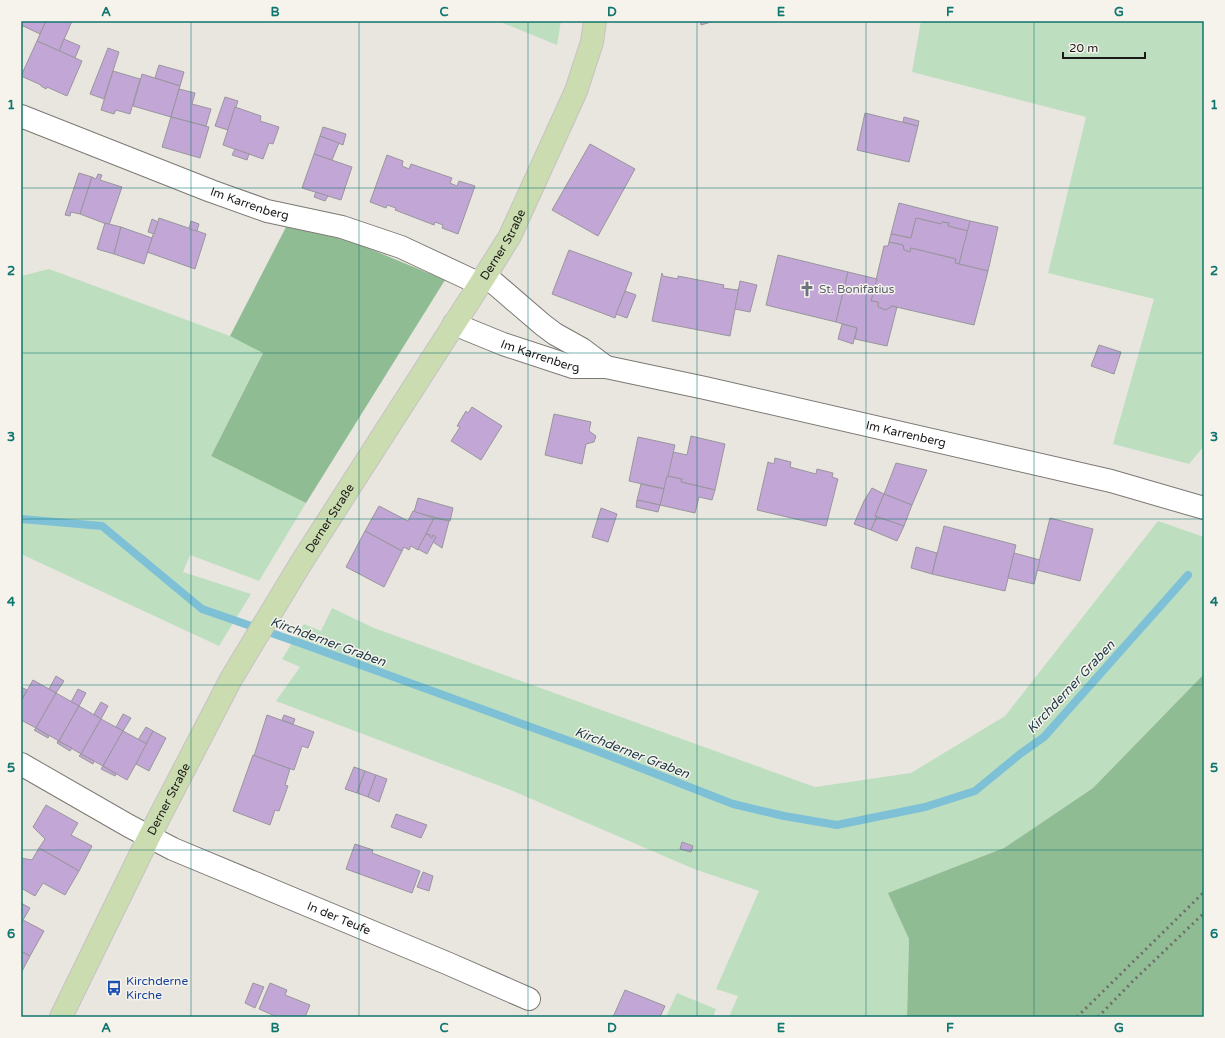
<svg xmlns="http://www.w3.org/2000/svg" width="1225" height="1038" font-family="'Varela Round',sans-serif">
<rect width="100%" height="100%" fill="#e9e6e0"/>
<g fill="#bedec0">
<path d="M498,21H561L557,45Z"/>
<path d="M921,21H1204V446L1189,464L1113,444L1154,299L1048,273L1086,117L912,72Z"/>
<path d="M49,269L230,336L263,352L211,456L306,503L259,581L190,555L183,572L251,594L219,646L21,554V276Z"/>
<path d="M1158,521L1204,537V674L1093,788L1004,848L889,893L909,939L907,1017H729L738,996L716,989L759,891L694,869L513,791L276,701L300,667L282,659L304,624L321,631L332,608L374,628L815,787L911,773L1005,716Z"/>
<path d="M677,993L716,1009L713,1017H666Z"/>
</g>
<g fill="#90bc94">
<path d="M286,227L351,241L445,280L306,503L211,456L263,353L230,336Z"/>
<path d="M1204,674V1017H907L909,939L888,893L1004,848L1093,788Z"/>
</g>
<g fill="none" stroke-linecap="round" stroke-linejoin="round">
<path stroke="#7ec1d7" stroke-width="8" d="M21,519L102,526L202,609L300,643L597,751L733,804L784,816L837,825L925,807L975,791L1020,754L1044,737L1188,575"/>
</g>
<g fill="#c1a6d6" stroke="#99969c">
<path d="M21,21H46L40,34L21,25Z"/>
<path d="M46,21H72L59,51L37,41Z"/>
<path d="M700,21H714L701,25Z"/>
<path d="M64,39L80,46L75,58L59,51Z"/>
<path d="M37,41L82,61L67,96L47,87L46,89L41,86V85L21,76Z"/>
<path d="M108,48L119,52L104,99L90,94Z"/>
<path d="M159,65L184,72L180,86L155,78Z"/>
<path d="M113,71L140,79L130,114L116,110L114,114L101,110Z"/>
<path d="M142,74L180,86L171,117L133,106Z"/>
<path d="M179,89L195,93L192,104L211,109L206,126L171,117Z"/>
<path d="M225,97L238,101L228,130L215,126Z"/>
<path d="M235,107L261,116L260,121L279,127L273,144L269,143L263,159L223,145Z"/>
<path d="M865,113L918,126L909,162L857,150Z"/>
<path d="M171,117L209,127L200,158L162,147Z"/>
<path d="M904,117L919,121L918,126L903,122Z"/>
<path d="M323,127L346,134L343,145L320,136Z"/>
<path d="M320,136L339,143L332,160L314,154Z"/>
<path d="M590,144L635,169L598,236L552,210Z"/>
<path d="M235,149L249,154L247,160L232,155Z"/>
<path d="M314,154L352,167L341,200L302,188Z"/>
<path d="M387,155L403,161L402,166L409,169L411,164L452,178L450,183L457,186L459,181L475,186L458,234L442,228L443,225L435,222L434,225L395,210L396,208L387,205L386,208L370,202Z"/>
<path d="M79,173L92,177L80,214L71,212L70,216L65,215Z"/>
<path d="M98,174L102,175L100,180L122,187L109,225L80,214L92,177L96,179Z"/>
<path d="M316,192L328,196L325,201L314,197Z"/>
<path d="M899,203L970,221L968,231L948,226L949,223L942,222L941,224L916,218L911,238L891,234Z"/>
<path d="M159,218L206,234L195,269L147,252Z"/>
<path d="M916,218L941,224L942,222L949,223L948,226L968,231L959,264L955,263L956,259L911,248L910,252L904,250L903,245L889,242L891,234L911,238Z"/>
<path d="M152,219L158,222L154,234L148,232Z"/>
<path d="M191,221L199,224L197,231L189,229Z"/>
<path d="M970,221L998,227L988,271L959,264Z"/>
<path d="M105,223L121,227L114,254L97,249Z"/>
<path d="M121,227L152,238L144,264L114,254Z"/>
<path d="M889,242L903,245L904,250L910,252L911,248L956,259L955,263L988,271L974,325L892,306L886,310L878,307V302L871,301L884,246H888Z"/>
<path d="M569,250L632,273L615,318L552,294Z"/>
<path d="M778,255L848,272L836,322L766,305Z"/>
<path d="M848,272L877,279L871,301L878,302V307L886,310L892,306L897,307L887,346L855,339L857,328L836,322Z"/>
<path d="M662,273L663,276L678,279V276L724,285L723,288L737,290L739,288L730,336L652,321Z"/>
<path d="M740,281L757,285L750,312L735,309Z"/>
<path d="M625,291L636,295L627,318L616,314Z"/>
<path d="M842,324L857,328L853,344L838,339Z"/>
<path d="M1099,345L1121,352L1114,374L1091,366Z"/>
<path d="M472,407L502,426L481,460L451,441L460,427L457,426L466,411L468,413Z"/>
<path d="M554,414L591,422L589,431L596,436L594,442L586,444L582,464L545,455Z"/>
<path d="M691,436L725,444L715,490L681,482L682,479L667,476L673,452L687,455Z"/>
<path d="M638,437L675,445L665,489L629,481Z"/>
<path d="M775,458L791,462L790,467L816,474L817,469L833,473L832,477L838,479L826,526L757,510L768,462L774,464Z"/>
<path d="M896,463L927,470L912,505L884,494Z"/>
<path d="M667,476L682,479L681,482L715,490L712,500L699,497L695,513L660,505Z"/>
<path d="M641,484L664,489L660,505L637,500Z"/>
<path d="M872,488L884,494L875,516L877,517L871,530L854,524L864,501Z"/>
<path d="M884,494L912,505L904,526L875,516Z"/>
<path d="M418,498L453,508L450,521L414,512Z"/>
<path d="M637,500L660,505L658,512L636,507Z"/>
<path d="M379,506L408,521L413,511L434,518L418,550L411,546L409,550L404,547L402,551L365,531Z"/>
<path d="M601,508L617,514L608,542L592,537Z"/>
<path d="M877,517L904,526L897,541L871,530Z"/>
<path d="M434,518L449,521L442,548L433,542L436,537L433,535L432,538L430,537V535L426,534Z"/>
<path d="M1050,518L1093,529L1080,581L1037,570Z"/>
<path d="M944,526L1016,545L1005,591L932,574Z"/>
<path d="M365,531L402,551L384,587L346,567Z"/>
<path d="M426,534L430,535V537L432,538L433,535L436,537L427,554L418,549Z"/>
<path d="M916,547L937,553L932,574L911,568Z"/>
<path d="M1014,553L1040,560L1034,584L1008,578Z"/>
<path d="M56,676L64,681L56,693L49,689Z"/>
<path d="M33,680L56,693L36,728L21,720V701Z"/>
<path d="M21,687L27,690L21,701Z"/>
<path d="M78,689L86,693L79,706L71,702Z"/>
<path d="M56,693L79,706L59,741L36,728Z"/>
<path d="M101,702L108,706L101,719L94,714Z"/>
<path d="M79,706L101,719L81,754L59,741Z"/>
<path d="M123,714L131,718L123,731L116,727Z"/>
<path d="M267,715L314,732L308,748L302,746L294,770L254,756Z"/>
<path d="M284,715L295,719L293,724L282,720Z"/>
<path d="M101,719L123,731L103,766L81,754Z"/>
<path d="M146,727L153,731L146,744L138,740Z"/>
<path d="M36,728L49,736L48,738L34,730Z"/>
<path d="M123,731L147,744L127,780L103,766Z"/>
<path d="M153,731L166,738L149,771L136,764Z"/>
<path d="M58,741L72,748L70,751L57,743Z"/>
<path d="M81,754L94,761L93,764L79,756Z"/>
<path d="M253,755L290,769L285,785L288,786L279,811L275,810L270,825L233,811Z"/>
<path d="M103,766L116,774L115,776L101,769Z"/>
<path d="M354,767L365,771L357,793L345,789Z"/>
<path d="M365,771L376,775L368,797L357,793Z"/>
<path d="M376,775L387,779L379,802L368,797Z"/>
<path d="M46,805L78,823L71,835L92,846L79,871L39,848L45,839L33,827Z"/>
<path d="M396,814L427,825L421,838L391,827Z"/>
<path d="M682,842L693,846L691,852L680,849Z"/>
<path d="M355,844L373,850L372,853L420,871L412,893L346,869Z"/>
<path d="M39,848L79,871L65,895L43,883L35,896L21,888V858L32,860Z"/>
<path d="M423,872L433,876L429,891L417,887Z"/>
<path d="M21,903L30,908L23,920L44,931L30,956L21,951Z"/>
<path d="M21,951L30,956L21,973Z"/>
<path d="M253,983L264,987L255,1008L245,1003Z"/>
<path d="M270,983L287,990L285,995L310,1005L305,1017H274L275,1016L259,1009Z"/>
<path d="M625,990L665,1006L660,1017H613Z"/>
</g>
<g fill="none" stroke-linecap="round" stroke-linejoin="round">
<g stroke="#7c7974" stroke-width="24">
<g id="minor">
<path id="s1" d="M21,116L211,191L267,211L342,227L401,247L480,284"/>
<path d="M486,276L543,325L555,334L582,349L606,367"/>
<path id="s2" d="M454,324L503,344L573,367H606L705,388L1111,481L1204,508"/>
<path id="s3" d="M21,764L129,826L173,849L449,964L529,999"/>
</g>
</g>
<g stroke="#c4c3c3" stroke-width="24">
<g id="major">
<path id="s4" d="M61,1017L149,837L231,679L301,563L480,284L510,236L576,91L592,42L595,21"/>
</g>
</g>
<use href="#minor" stroke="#fff" stroke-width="22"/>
<use href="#major" stroke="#cbdcb1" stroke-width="22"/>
<g stroke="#706e6b" stroke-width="3" stroke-dasharray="2 4" stroke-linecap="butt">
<path d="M1077,1017L1204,892"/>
<path d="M1098,1017L1132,982L1204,913"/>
</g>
</g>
<path fill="none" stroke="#0f766e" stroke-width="1" stroke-opacity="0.55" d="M191,21V1017M359,21V1017M528,21V1017M697,21V1017M866,21V1017M1034,21V1017M21,188H1204M21,353H1204M21,519H1204M21,685H1204M21,850H1204"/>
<defs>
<g id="church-bare" transform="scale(1.2)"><path d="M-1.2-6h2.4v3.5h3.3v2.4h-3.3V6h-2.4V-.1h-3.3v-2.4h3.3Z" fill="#6b7280" stroke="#f6f3ed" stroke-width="2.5" paint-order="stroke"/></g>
<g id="bus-bare" transform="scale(1.2)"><path d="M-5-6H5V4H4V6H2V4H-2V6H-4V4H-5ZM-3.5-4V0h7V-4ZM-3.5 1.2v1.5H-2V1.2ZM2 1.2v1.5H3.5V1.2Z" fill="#1a4fb4" stroke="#f6f3ed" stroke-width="2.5" paint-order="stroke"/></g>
</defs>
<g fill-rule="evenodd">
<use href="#church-bare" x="807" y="289"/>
<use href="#bus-bare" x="114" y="988"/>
</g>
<g text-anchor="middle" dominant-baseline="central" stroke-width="3" stroke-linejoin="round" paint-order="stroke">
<g font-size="12" fill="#1b1a18" stroke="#f6f3ed">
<text stroke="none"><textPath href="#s1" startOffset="245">Im Karrenberg</textPath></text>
<text stroke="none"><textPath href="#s4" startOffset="891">Derner Straße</textPath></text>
<text stroke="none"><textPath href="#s2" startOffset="92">Im Karrenberg</textPath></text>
<text stroke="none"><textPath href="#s2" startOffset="467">Im Karrenberg</textPath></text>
<text stroke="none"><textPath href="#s4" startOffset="567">Derner Straße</textPath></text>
<text stroke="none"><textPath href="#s4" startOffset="243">Derner Straße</textPath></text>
<text stroke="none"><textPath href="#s3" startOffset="354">In der Teufe</textPath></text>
</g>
<g font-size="12" fill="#5b616d" stroke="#f6f3ed" text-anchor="start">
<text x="819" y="289">St. Bonifatius</text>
</g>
<g font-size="12" fill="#164399" stroke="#f6f3ed" text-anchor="start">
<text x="126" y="981">Kirchderne<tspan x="126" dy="14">Kirche</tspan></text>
</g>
<g font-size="13" font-style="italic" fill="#193943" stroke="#f6f3ed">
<text transform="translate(328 642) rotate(20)">Kirchderner Graben</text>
<text transform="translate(1071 687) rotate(-47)">Kirchderner Graben</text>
<text transform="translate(632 753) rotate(21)">Kirchderner Graben</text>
</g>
</g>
<rect width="1225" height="1038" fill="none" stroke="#f6f3ed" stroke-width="44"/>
<path d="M1063 52v6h82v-6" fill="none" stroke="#1b1a18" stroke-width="2"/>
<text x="1069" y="52" font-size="12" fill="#1b1a18" stroke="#f6f3ed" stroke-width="3" paint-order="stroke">20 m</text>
<rect x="22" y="22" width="1181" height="994" fill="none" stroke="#0f766e" stroke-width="1.5"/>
<g font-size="13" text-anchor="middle" font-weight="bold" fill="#0f766e">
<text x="106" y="16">A</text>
<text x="275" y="16">B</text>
<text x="444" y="16">C</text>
<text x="612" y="16">D</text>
<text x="781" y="16">E</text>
<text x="950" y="16">F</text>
<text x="1119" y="16">G</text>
<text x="11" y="109">1</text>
<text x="1214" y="109">1</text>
<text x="11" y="275">2</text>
<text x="1214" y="275">2</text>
<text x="11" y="441">3</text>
<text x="1214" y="441">3</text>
<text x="11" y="606">4</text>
<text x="1214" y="606">4</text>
<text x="11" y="772">5</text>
<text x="1214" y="772">5</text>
<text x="11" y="938">6</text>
<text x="1214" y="938">6</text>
<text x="106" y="1032">A</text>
<text x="275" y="1032">B</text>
<text x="444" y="1032">C</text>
<text x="612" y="1032">D</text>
<text x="781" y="1032">E</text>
<text x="950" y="1032">F</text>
<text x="1119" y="1032">G</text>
</g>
</svg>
